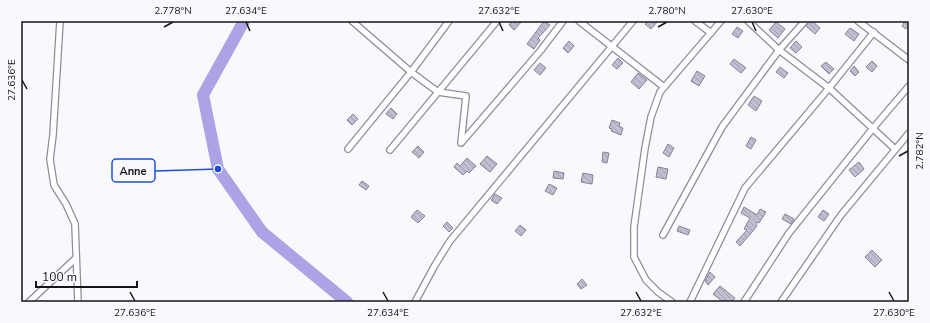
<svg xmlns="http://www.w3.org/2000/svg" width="930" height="323" font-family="'Nunito Sans',sans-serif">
<defs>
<pattern id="building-back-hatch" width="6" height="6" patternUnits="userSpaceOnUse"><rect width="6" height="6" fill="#c0bed0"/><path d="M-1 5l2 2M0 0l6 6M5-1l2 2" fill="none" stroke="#a4a2b2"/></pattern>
</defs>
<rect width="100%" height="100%" fill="#f9f8fc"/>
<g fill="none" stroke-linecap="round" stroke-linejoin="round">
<path stroke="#aca3e4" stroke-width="12" d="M244,21L203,95L218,169L262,232L347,302"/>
</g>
<g fill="url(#building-back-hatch)" stroke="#858394">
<path d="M512,21H522L514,30L509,25Z"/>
<path d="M544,21L550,25L538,38L540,40L534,49L527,44Z"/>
<path d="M648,21H658L651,29L645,24Z"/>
<path d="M809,21H812L820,28L815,34L806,26Z"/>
<path d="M905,21H909V25L906,29L902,26Z"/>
<path d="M776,22L785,29L778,38L769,30Z"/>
<path d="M737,27L743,31L738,38L732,34Z"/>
<path d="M850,28L859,34L854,41L845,34Z"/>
<path d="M569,41L574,46L568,53L563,48Z"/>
<path d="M796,41L802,47L796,53L790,48Z"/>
<path d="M618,58L623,63L617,69L612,65Z"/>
<path d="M734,59L746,68L741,73L730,64Z"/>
<path d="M872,61L877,66L872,72L866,67Z"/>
<path d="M826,62L834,69L829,74L821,66Z"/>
<path d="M540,63L546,68L540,75L534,70Z"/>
<path d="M854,66L859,72L855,76L850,71Z"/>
<path d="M780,67L788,73L784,78L776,72Z"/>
<path d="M697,71L705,76L699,86L691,81Z"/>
<path d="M638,73L647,80L639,89L631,82Z"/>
<path d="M754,96L762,101L756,111L748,105Z"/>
<path d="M391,108L397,114L393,119L386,114Z"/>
<path d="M353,114L358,119L352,125L347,120Z"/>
<path d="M612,120L620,123L619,126L623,128L621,135L611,131L612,129L609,128Z"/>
<path d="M751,137L756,140L751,149L746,146Z"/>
<path d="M668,144L674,148L669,157L663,153Z"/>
<path d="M418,146L424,152L419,158L412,152Z"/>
<path d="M603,152L609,153L607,163L602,162Z"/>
<path d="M487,156L497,164L490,172L480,164Z"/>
<path d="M467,158L476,166L469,173L467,171L463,175L454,167L457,163L460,166Z"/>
<path d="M859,162L864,169L855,177L849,170Z"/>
<path d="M658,167L668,169L666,179L656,177Z"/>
<path d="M554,171L564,173L563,179L553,178Z"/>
<path d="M583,173L593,175L592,184L581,182Z"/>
<path d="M362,181L369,186L366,190L359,185Z"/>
<path d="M549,184L557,188L553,195L545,191Z"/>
<path d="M495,194L502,198L497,204L491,200Z"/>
<path d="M744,207L757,215L760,209L766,212L759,223L757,222L756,224L757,226L740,246L736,242L747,230L744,229L750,218L741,213Z"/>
<path d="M417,210L425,216L418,223L411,217Z"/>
<path d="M823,210L829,214L824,221L818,217Z"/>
<path d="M785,214L794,219L791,224L782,219Z"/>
<path d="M447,222L453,228L449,232L443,226Z"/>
<path d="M520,225L526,230L521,236L515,231Z"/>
<path d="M679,226L690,230L688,235L677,231Z"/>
<path d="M872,250L882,260L875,267L865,257Z"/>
<path d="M710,272L715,277L708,285L705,281Z"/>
<path d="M582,279L587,285L581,289L577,284Z"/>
<path d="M720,286L735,298L732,302H723L713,294Z"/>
</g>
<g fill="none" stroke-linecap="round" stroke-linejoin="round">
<g stroke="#8e8c9d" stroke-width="8">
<g id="street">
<path d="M60,21L53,135L50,159L54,185L66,204L75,224L78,302"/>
<path d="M352,21L411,72L438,92L466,96L461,143"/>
<path d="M579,21L664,87"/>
<path d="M695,21L711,33"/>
<path d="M748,21L779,50L829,88L895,149"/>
<path d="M858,21L909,60"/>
<path d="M462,142L541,50L563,21"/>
<path d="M348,149L411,72L449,21"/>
<path d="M390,150L497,21"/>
<path d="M663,235L722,127L779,50L805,21"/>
<path d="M29,302L76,258"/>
<path d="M415,302L435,265L450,241L633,21"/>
<path d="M672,302L658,292L646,280L634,257V227L645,148L651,117L660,92L721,21"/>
<path d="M690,302L745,188L829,88L874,32"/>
<path d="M744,302L789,233L874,127L909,86"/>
<path d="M781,302L841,215L909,133"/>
</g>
</g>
<use href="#street" stroke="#fff" stroke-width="5.5"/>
</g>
<path fill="none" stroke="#16151b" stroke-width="1.5" d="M246,22L250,31M499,22L503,31M752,22L756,31M164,27L173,22M658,27L667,22M22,80L27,89M899,156L908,151M130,292L135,301M383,292L388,301M636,292L641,301M889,292L894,301"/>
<path fill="none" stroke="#1d4ed8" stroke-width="1.5" d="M218 169L155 171"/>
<circle fill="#1d4ed8" stroke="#f9f8fc" stroke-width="1.5" cx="218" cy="169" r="4"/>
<rect fill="#f9f8fc" stroke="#1d4ed8" stroke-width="1.5" x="112" y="159" width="43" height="23" rx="4"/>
<g font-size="11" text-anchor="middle" font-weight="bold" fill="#16151b">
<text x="133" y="175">Anne</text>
</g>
<rect width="930" height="323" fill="none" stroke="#f9f8fc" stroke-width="44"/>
<path d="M36 281v6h101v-6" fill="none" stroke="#16151b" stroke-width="2"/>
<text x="42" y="281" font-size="12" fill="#16151b" stroke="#f9f8fc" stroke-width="3" paint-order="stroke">100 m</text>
<rect x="22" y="22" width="886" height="279" fill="none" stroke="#16151b" stroke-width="1.5"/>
<g font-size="10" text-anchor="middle" fill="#16151b">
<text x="173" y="14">2.778°N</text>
<text x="246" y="14">27.634°E</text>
<text x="499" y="14">27.632°E</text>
<text x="667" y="14">2.780°N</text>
<text x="752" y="14">27.630°E</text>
<text transform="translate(11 80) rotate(-90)" y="4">27.636°E</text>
<text transform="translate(919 151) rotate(-90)" y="4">2.782°N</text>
<text x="135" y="316">27.636°E</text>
<text x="388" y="316">27.634°E</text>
<text x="641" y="316">27.632°E</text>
<text x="894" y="316">27.630°E</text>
</g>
</svg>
